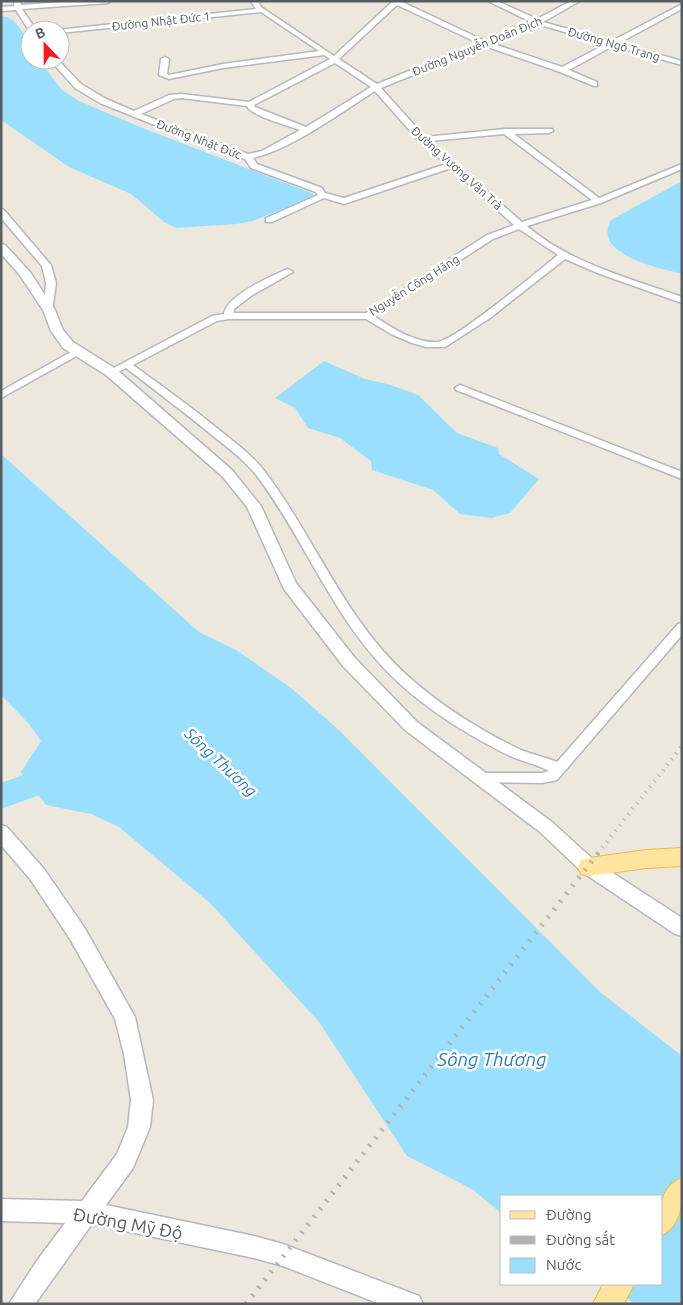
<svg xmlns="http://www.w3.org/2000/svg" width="683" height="1305" font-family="Ubuntu,sans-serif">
<rect width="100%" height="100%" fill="#ece8de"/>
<g fill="#9bdfff">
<path d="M1,16C20,17 30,44 30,60H39L62,90L79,101L145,129L314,194L311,198L253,221L237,224L176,228L164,222L131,194L69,167L1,120Z"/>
<path d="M682,181V274C660,268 591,255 611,220Z"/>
<path d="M324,361L365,379L391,385L418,395L457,433L498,448L499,454L539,479L510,513L492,518L460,514L433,490L372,470L371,461L340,438L308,428L295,408L275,398Z"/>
<path d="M1,454L199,632L236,650L291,688L339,730L600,992L682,1056V1304H634L612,1284H662V1196H502V1214L472,1189L407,1156L319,1022L210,903L119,827L91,814L46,805L21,772L41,741L29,724L1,695Z"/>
</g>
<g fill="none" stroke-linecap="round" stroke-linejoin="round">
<path fill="#9bdfff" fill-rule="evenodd" d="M69,759L80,762L85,771L80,780L1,809V783Z"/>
<g stroke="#b4b8bd" stroke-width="3">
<g id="minor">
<path d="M20,1L21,5L77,1H111L108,3L22,9L36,30H30V32L16,10L1,11V7L14,6V1Z"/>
<path d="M251,1H258L261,7L334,56L393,1H400L485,41L531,22L488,1H497L537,19L571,1H580L543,22L612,41L682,4V9L619,43L682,61V65L613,46L569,70L597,82V86H594L560,72L485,46L381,88L425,137L505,129H552L553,131L549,133L514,134L599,198L682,164V169L601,203L527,226C569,263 630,278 682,297V303L600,274L565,259L490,318L445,347H426L412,343L391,334L366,319H229L217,321L133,365C163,387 194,409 223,433C238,445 254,457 265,472C316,539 345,621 410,678C443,707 481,731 521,750C533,755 545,757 557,762L678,624L682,623V635L557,780L542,783L474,782L472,778L474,774L479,773H542L549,771C537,764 523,762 510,756C471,737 432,713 400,684C335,625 308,544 257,476C246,462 232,451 218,440C188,415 157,392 126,368L111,375L106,372L212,316L224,314C226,296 269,277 285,270L288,269L293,272L251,296L234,309V313H366L487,235L514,225L451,168L344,204L324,198L272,222H266V218L318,195L316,192L251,168L245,159L222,152L100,103L75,88L50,60H58L81,84L106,99L134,111L169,95L181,94L249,102L330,59L324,55L223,68L169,79L159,75L161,59L165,57L169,59L167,74L169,75L223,64L319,51L261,12L60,33V30H57L256,9ZM397,5L478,43L377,84L339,59ZM537,24L606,44L562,67L491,43ZM335,63L371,87L306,127L255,107L254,105ZM375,91L417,139L446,164L344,198L325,193L322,188L257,164L253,158C292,149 340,113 375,91ZM181,98L247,106C251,116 289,126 300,130L262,151L248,154L141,114L174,99ZM504,134L592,200L522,222L430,141ZM519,229L558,255C539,270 455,341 437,342C415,343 392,328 374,316L493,239Z"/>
<path d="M1,209L4,210L51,265L56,283L52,312L49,313L44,310L46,283L42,266L1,218Z"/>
<path d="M78,348L82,349V353L1,398V391Z"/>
<path d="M460,385L682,472V479L456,390L455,388Z"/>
</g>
</g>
<g stroke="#b4b8bd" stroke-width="3">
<g id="tertiary">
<path d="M1,244L5,245L30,272L55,310L63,330L73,342L116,369L232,470L261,506L296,583L355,658L417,722L552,822L596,862L682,918V936L675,934L582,872L540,832L405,730L343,666L284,589L247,507L222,476L106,375L63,348L51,331L43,310L19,274L1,254Z"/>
<path d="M1,825L7,827L44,869L84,927L135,1017L153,1100L150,1127L133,1168L106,1205L254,1236L283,1244L419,1296L423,1304H380L283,1266L254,1258L92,1224L35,1304H9L36,1262L65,1223L1,1221V1199L82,1201L117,1154L128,1127L131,1100L124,1054L115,1019L70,939L30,879L1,845Z"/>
</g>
</g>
<g stroke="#fcb547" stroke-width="2">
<g id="primary">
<path d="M682,848V866L646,868L589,876L581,874L578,867L581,860L589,858L646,850Z"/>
<path d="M682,1178C682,1201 683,1224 662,1235C661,1212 657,1188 682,1178Z"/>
<path d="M603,1284H634L624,1304H593Z"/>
</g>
</g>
<use href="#minor" fill="#fff" fill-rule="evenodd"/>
<use href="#tertiary" fill="#fff" fill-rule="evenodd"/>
<use href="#primary" fill="#ffe5a0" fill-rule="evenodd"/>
<path stroke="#b1b2b2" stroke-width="4" stroke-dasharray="1 6" stroke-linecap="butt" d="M598,853L682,746"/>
<path stroke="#b1b2b2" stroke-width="5" stroke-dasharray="2 8" stroke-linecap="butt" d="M246,1304L599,852"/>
</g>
<g text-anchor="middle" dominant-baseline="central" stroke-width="5" stroke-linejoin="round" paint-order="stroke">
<g font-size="12" fill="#575d61" stroke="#fff">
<text transform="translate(161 21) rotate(-6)">Đường Nhật Đức 1</text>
<text transform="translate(614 44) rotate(16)">Đường Ngô Trang</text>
<text transform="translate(477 46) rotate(-22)">Đường Nguyễn Doãn Địch</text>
<text transform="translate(199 139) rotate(21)">Đường Nhật Đức</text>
<text transform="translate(457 168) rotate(42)">Đường Vương Văn Trà</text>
<text transform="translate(414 285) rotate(-32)">Nguyễn Công Hãng</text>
</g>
<g font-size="16" font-style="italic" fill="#307caf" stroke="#fff">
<text transform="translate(221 762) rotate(43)">Sông Thương</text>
</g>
<g font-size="18" fill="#575d61" stroke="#fff">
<text transform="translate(128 1223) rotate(10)">Đường Mỹ Độ</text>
</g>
<g font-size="19" font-style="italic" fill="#307caf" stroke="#fff">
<text x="492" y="1059">Sông Thương</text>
</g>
</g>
<rect width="683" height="1305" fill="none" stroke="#575d61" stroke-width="5"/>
<rect x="500" y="1195" width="162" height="90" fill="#ffffff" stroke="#bcbec0"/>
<rect x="510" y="1211" width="25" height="8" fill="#ffe5a0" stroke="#bcbec0"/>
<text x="546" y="1220" font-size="15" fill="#575d61">Đường</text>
<rect x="510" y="1236" width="25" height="8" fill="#b1b2b2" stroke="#bcbec0"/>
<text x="546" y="1245" font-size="15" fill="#575d61">Đường sắt</text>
<rect x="510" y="1258" width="25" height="15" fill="#9bdfff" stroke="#bcbec0"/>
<text x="546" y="1270" font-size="15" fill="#575d61">Nước</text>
<g transform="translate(45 45) rotate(338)"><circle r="24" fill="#ffffff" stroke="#bcbec0"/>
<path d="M0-4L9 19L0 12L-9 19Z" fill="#f71a21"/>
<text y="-8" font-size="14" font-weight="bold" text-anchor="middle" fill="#575d61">B</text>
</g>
</svg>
